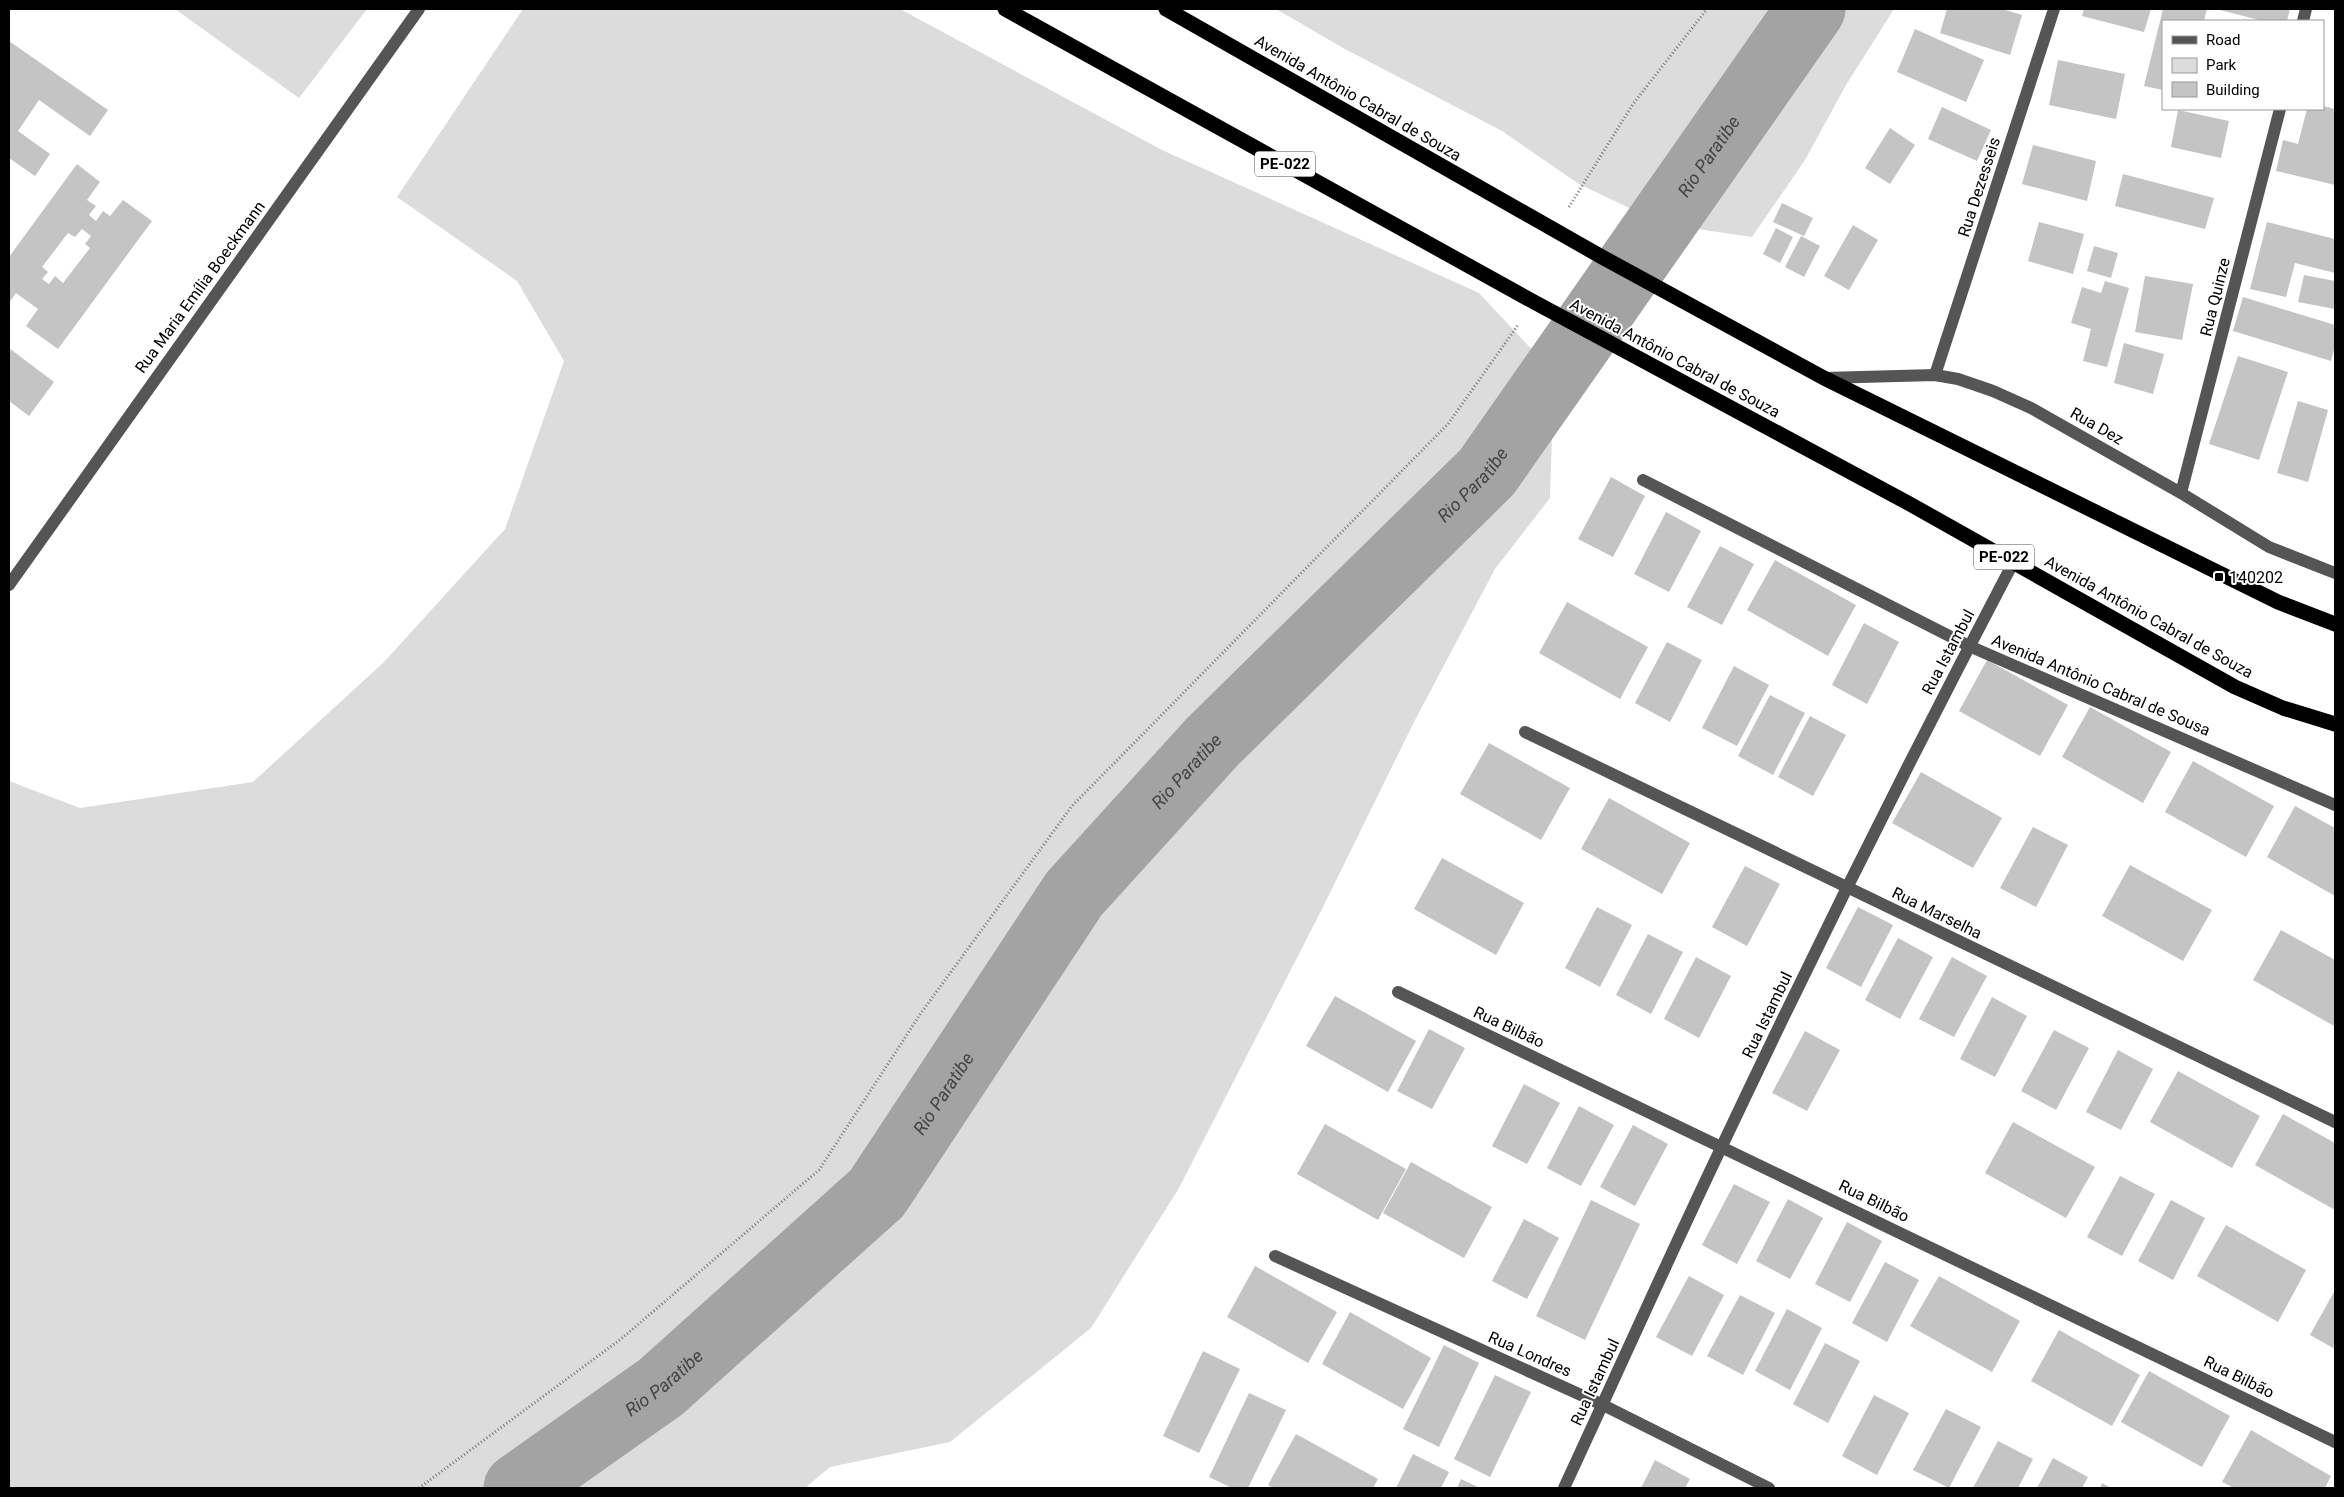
<svg xmlns="http://www.w3.org/2000/svg" width="2344" height="1497" font-family="Roboto,sans-serif">
<rect width="100%" height="100%" fill="#fff"/>
<g fill="#dcdcdc">
<path d="M175,9H367L299,98Z"/>
<path d="M523,9H900L1162,150L1479,293L1554,373L1550,498L1495,569L1414,722L1323,907L1179,1188L1091,1328L950,1442L830,1467L805,1488H9V781L80,808L253,782L384,662L505,529L564,361L517,281L397,197Z"/>
<path d="M1276,9H1894L1846,85L1805,160L1752,237L1663,224L1579,184L1502,131L1343,48Z"/>
</g>
<g fill="none" stroke-linecap="round" stroke-linejoin="round">
<path stroke="#a3a3a3" stroke-width="69" id="s1" d="M518,1488L661,1387L877,1193L1074,894L1213,741L1487,472L1811,9"/>
</g>
<g fill="#c4c4c4" fill-rule="evenodd">
<path d="M1947,9H2002L2022,15L2010,55L1940,33Z"/>
<path d="M2084,9H2151L2144,32L2082,16Z"/>
<path d="M2163,9H2207L2204,21H2163V90L2144,86Z"/>
<path d="M2216,9H2290L2287,21H2263Z"/>
<path d="M1915,29L1984,60L1966,102L1897,72Z"/>
<path d="M9,41L108,110L90,136L39,100L18,131L50,154L35,176L9,158Z"/>
<path d="M2058,60L2125,74L2116,119L2049,105Z"/>
<path d="M2323,106L2335,109V185L2276,171L2283,140L2298,144L2307,109H2323Z"/>
<path d="M1942,107L1991,130L1977,161L1928,139Z"/>
<path d="M2178,110L2229,121L2221,158L2171,147Z"/>
<path d="M1890,128L1915,145L1890,184L1865,168Z"/>
<path d="M2033,145L2096,161L2087,201L2022,184Z"/>
<path d="M77,164L100,182L87,200L96,206L89,215L96,221L103,211L110,216L123,200L152,221L58,349L26,326L38,309L16,293L9,303V257ZM82,229L91,236L85,244L90,248L63,283L55,276L49,284L42,279L48,272L42,267L68,233L75,237Z"/>
<path d="M2123,174L2214,198L2205,229L2115,206Z"/>
<path d="M1782,203L1813,218L1804,236L1773,222Z"/>
<path d="M2039,222L2084,234L2073,274L2028,261Z"/>
<path d="M2267,222L2335,239V273L2295,263L2286,297L2250,289Z"/>
<path d="M1853,225L1878,240L1849,290L1824,276Z"/>
<path d="M1776,228L1793,237L1780,263L1763,254Z"/>
<path d="M1801,236L1820,246L1804,277L1785,267Z"/>
<path d="M2094,246L2118,253L2111,278L2087,271Z"/>
<path d="M2304,275L2335,281V309L2298,302Z"/>
<path d="M2145,276L2193,284L2182,340L2135,332Z"/>
<path d="M2105,281L2129,288L2107,367L2083,361L2091,329L2071,323L2082,287L2101,293Z"/>
<path d="M2243,297L2335,325V346L2331,361L2233,331Z"/>
<path d="M2124,343L2164,354L2153,394L2114,383Z"/>
<path d="M9,348L54,382L29,416L9,401Z"/>
<path d="M2238,356L2288,372L2259,460L2209,444Z"/>
<path d="M2298,401L2328,410L2308,482L2277,473Z"/>
<path d="M1611,477L1645,496L1613,557L1578,539Z"/>
<path d="M1666,512L1701,531L1669,592L1634,574Z"/>
<path d="M1720,546L1754,564L1722,625L1687,607Z"/>
<path d="M1775,560L1856,605L1828,656L1747,610Z"/>
<path d="M1567,602L1648,647L1620,699L1539,653Z"/>
<path d="M1864,623L1899,642L1867,704L1832,685Z"/>
<path d="M1667,642L1702,660L1670,722L1635,703Z"/>
<path d="M1987,660L2068,705L2040,756L1959,711Z"/>
<path d="M1734,666L1769,685L1737,746L1702,728Z"/>
<path d="M1770,695L1805,713L1773,775L1738,756Z"/>
<path d="M2090,707L2171,752L2143,803L2062,757Z"/>
<path d="M1810,716L1846,735L1813,796L1778,777Z"/>
<path d="M1489,743L1570,788L1541,840L1460,794Z"/>
<path d="M2193,761L2274,806L2246,857L2165,812Z"/>
<path d="M1921,772L2002,818L1973,868L1892,823Z"/>
<path d="M1609,798L1690,843L1662,894L1581,849Z"/>
<path d="M2295,806L2335,828V896L2267,857Z"/>
<path d="M2033,827L2068,845L2036,907L2000,888Z"/>
<path d="M1442,858L1524,903L1496,955L1414,909Z"/>
<path d="M2130,865L2212,910L2183,961L2102,916Z"/>
<path d="M1745,866L1780,884L1747,946L1712,927Z"/>
<path d="M1597,907L1632,925L1600,987L1565,968Z"/>
<path d="M1858,907L1893,925L1861,987L1826,968Z"/>
<path d="M2281,930L2335,960L2334,1026L2253,980Z"/>
<path d="M1648,934L1683,952L1651,1014L1616,995Z"/>
<path d="M1898,938L1933,957L1900,1019L1865,1000Z"/>
<path d="M1696,957L1731,976L1699,1038L1664,1019Z"/>
<path d="M1952,957L1987,976L1954,1037L1919,1019Z"/>
<path d="M1335,996L1416,1041L1388,1092L1306,1046Z"/>
<path d="M1992,997L2027,1016L1995,1077L1960,1059Z"/>
<path d="M1429,1029L1465,1048L1432,1109L1397,1091Z"/>
<path d="M2054,1030L2089,1048L2056,1110L2021,1091Z"/>
<path d="M1805,1031L1840,1050L1807,1111L1772,1093Z"/>
<path d="M2118,1050L2153,1069L2121,1130L2086,1112Z"/>
<path d="M2178,1071L2260,1116L2232,1168L2150,1122Z"/>
<path d="M1524,1084L1560,1103L1527,1164L1492,1146Z"/>
<path d="M1579,1106L1614,1125L1581,1186L1547,1168Z"/>
<path d="M2283,1114L2335,1143V1210L2255,1165Z"/>
<path d="M2013,1122L2095,1167L2066,1218L1985,1173Z"/>
<path d="M1325,1124L1406,1169L1378,1220L1297,1174Z"/>
<path d="M1633,1125L1668,1144L1635,1206L1600,1187Z"/>
<path d="M1411,1162L1492,1207L1464,1258L1383,1213Z"/>
<path d="M2120,1176L2155,1194L2122,1256L2087,1237Z"/>
<path d="M1734,1184L1770,1202L1737,1264L1702,1245Z"/>
<path d="M1788,1199L1823,1218L1790,1279L1756,1261Z"/>
<path d="M1591,1200L1640,1224L1585,1340L1536,1316Z"/>
<path d="M2171,1200L2205,1218L2173,1280L2138,1261Z"/>
<path d="M1524,1219L1559,1238L1527,1299L1492,1281Z"/>
<path d="M1847,1222L1882,1241L1850,1302L1815,1284Z"/>
<path d="M2226,1225L2306,1270L2278,1322L2197,1276Z"/>
<path d="M1885,1262L1919,1280L1887,1342L1852,1323Z"/>
<path d="M1255,1266L1337,1312L1308,1363L1227,1317Z"/>
<path d="M1689,1276L1724,1295L1692,1356L1656,1337Z"/>
<path d="M1939,1276L2020,1321L1992,1372L1910,1326Z"/>
<path d="M2335,1290V1349L2310,1335Z"/>
<path d="M1740,1295L1775,1313L1743,1375L1707,1356Z"/>
<path d="M1787,1309L1822,1328L1790,1390L1755,1371Z"/>
<path d="M1350,1312L1431,1358L1403,1409L1322,1364Z"/>
<path d="M2059,1330L2140,1375L2112,1426L2031,1381Z"/>
<path d="M1825,1343L1860,1361L1828,1423L1793,1404Z"/>
<path d="M1444,1345L1479,1363L1439,1447L1403,1429Z"/>
<path d="M1203,1351L1240,1369L1199,1453L1163,1436Z"/>
<path d="M2149,1371L2230,1416L2202,1467L2121,1422Z"/>
<path d="M1495,1375L1531,1392L1490,1477L1454,1459Z"/>
<path d="M1249,1393L1286,1410L1248,1488H1232L1209,1477Z"/>
<path d="M1874,1395L1909,1413L1877,1475L1842,1456Z"/>
<path d="M1946,1409L1981,1427L1949,1488L1913,1470Z"/>
<path d="M2251,1430L2331,1476L2325,1488H2234L2222,1482Z"/>
<path d="M1296,1434L1378,1479L1373,1488H1274L1268,1485Z"/>
<path d="M1998,1441L2033,1459L2018,1488H1973Z"/>
<path d="M1413,1454L1449,1472L1441,1488H1396Z"/>
<path d="M2053,1458L2088,1477L2082,1488H2037Z"/>
<path d="M1655,1460L1690,1479L1685,1488H1641Z"/>
<path d="M1461,1479L1480,1488H1457Z"/>
<path d="M2102,1483L2111,1488H2100Z"/>
</g>
<g fill="none" stroke-linecap="round" stroke-linejoin="round">
<g stroke="#777" stroke-width="3" stroke-dasharray="1 2.5" stroke-linecap="butt">
<path d="M1569,207L1633,104L1707,9"/>
<path d="M419,1488L621,1339L819,1170L921,1013L1072,806L1448,424L1518,325"/>
</g>
<g stroke="#555" stroke-width="12">
<path d="M2303,21L2306,9"/>
<path d="M1935,375L2054,9"/>
<path d="M1824,378L1935,375L1958,379L1993,391L2031,408L2181,493L2269,547L2335,573"/>
<path d="M1643,480L1969,646L2335,805"/>
<path d="M2181,493L2280,109"/>
<path d="M9,585L419,9"/>
<path d="M1525,732L2335,1122"/>
<path d="M1398,992L2335,1442"/>
<path d="M1275,1256L1603,1405L1769,1488"/>
<path d="M1564,1488C1617,1374 1668,1259 1722,1146C1815,949 1912,755 2013,563"/>
</g>
<g stroke="#000" stroke-width="15">
<path d="M1005,9L1534,302L1908,503L2235,687L2283,708L2335,724"/>
<path d="M1166,9L1602,257L1824,378L2278,602L2335,624"/>
</g>
</g>
<rect fill="#000" stroke="#fff" stroke-width="2" x="2214" y="572" width="10" height="10" rx="2.5"/>
<g text-anchor="middle" dominant-baseline="central" stroke-width="4" stroke-linejoin="round" paint-order="stroke">
<g fill="#fff" stroke="#4c4c4c" stroke-width="1">
<rect x="1255" y="151.5" width="60" height="25" rx="4"/>
<rect x="1974" y="544.5" width="60" height="25" rx="4"/>
</g>
<g font-size="15" font-weight="bold" fill="#000">
<text x="1285" y="164">PE-022</text>
<text x="2004" y="557">PE-022</text>
</g>
<g font-size="16" fill="#000" stroke="#fff">
<text transform="translate(1358 98) rotate(30)">Avenida Antônio Cabral de Souza</text>
<text transform="translate(1979 187) rotate(-72)">Rua Dezesseis</text>
<text transform="translate(200 287) rotate(-54)">Rua Maria Emília Boeckmann</text>
<text transform="translate(2215 297) rotate(-76)">Rua Quinze</text>
<text transform="translate(1675 358) rotate(28)">Avenida Antônio Cabral de Souza</text>
<text transform="translate(2097 426) rotate(30)">Rua Dez</text>
<text transform="translate(2149 617) rotate(29)">Avenida Antônio Cabral de Souza</text>
<text transform="translate(1948 652) rotate(-62)">Rua Istambul</text>
<text transform="translate(2101 685) rotate(23)">Avenida Antônio Cabral de Sousa</text>
<text transform="translate(1937 913) rotate(26)">Rua Marselha</text>
<text transform="translate(1767 1015) rotate(-64)">Rua Istambul</text>
<text transform="translate(1509 1027) rotate(25)">Rua Bilbão</text>
<text transform="translate(1874 1201) rotate(26)">Rua Bilbão</text>
<text transform="translate(1530 1354) rotate(24)">Rua Londres</text>
<text transform="translate(2239 1377) rotate(26)">Rua Bilbão</text>
<text transform="translate(1595 1382) rotate(-65)">Rua Istambul</text>
</g>
<g font-size="16" fill="#000" stroke="#fff" text-anchor="start">
<text x="2229" y="577">140202</text>
</g>
<g font-size="18" font-style="italic" fill="#444" stroke="#fff">
<text stroke="none"><textPath href="#s1" startOffset="1800">Rio Paratibe</textPath></text>
<text stroke="none"><textPath href="#s1" startOffset="1395">Rio Paratibe</textPath></text>
<text stroke="none"><textPath href="#s1" startOffset="990">Rio Paratibe</textPath></text>
<text stroke="none"><textPath href="#s1" startOffset="585">Rio Paratibe</textPath></text>
<text stroke="none"><textPath href="#s1" startOffset="180">Rio Paratibe</textPath></text>
</g>
</g>
<rect width="2344" height="1497" fill="none" stroke="#000000" stroke-width="20"/>
<rect x="2162" y="20" width="162" height="90" fill="#ffffff" stroke="#999999"/>
<rect x="2172" y="36" width="25" height="8" fill="#555555" stroke="#999999"/>
<text x="2206" y="45" font-size="15" fill="#000000">Road</text>
<rect x="2172" y="58" width="25" height="15" fill="#dcdcdc" stroke="#999999"/>
<text x="2206" y="70" font-size="15" fill="#000000">Park</text>
<rect x="2172" y="82" width="25" height="15" fill="#c4c4c4" stroke="#999999"/>
<text x="2206" y="95" font-size="15" fill="#000000">Building</text>
</svg>
